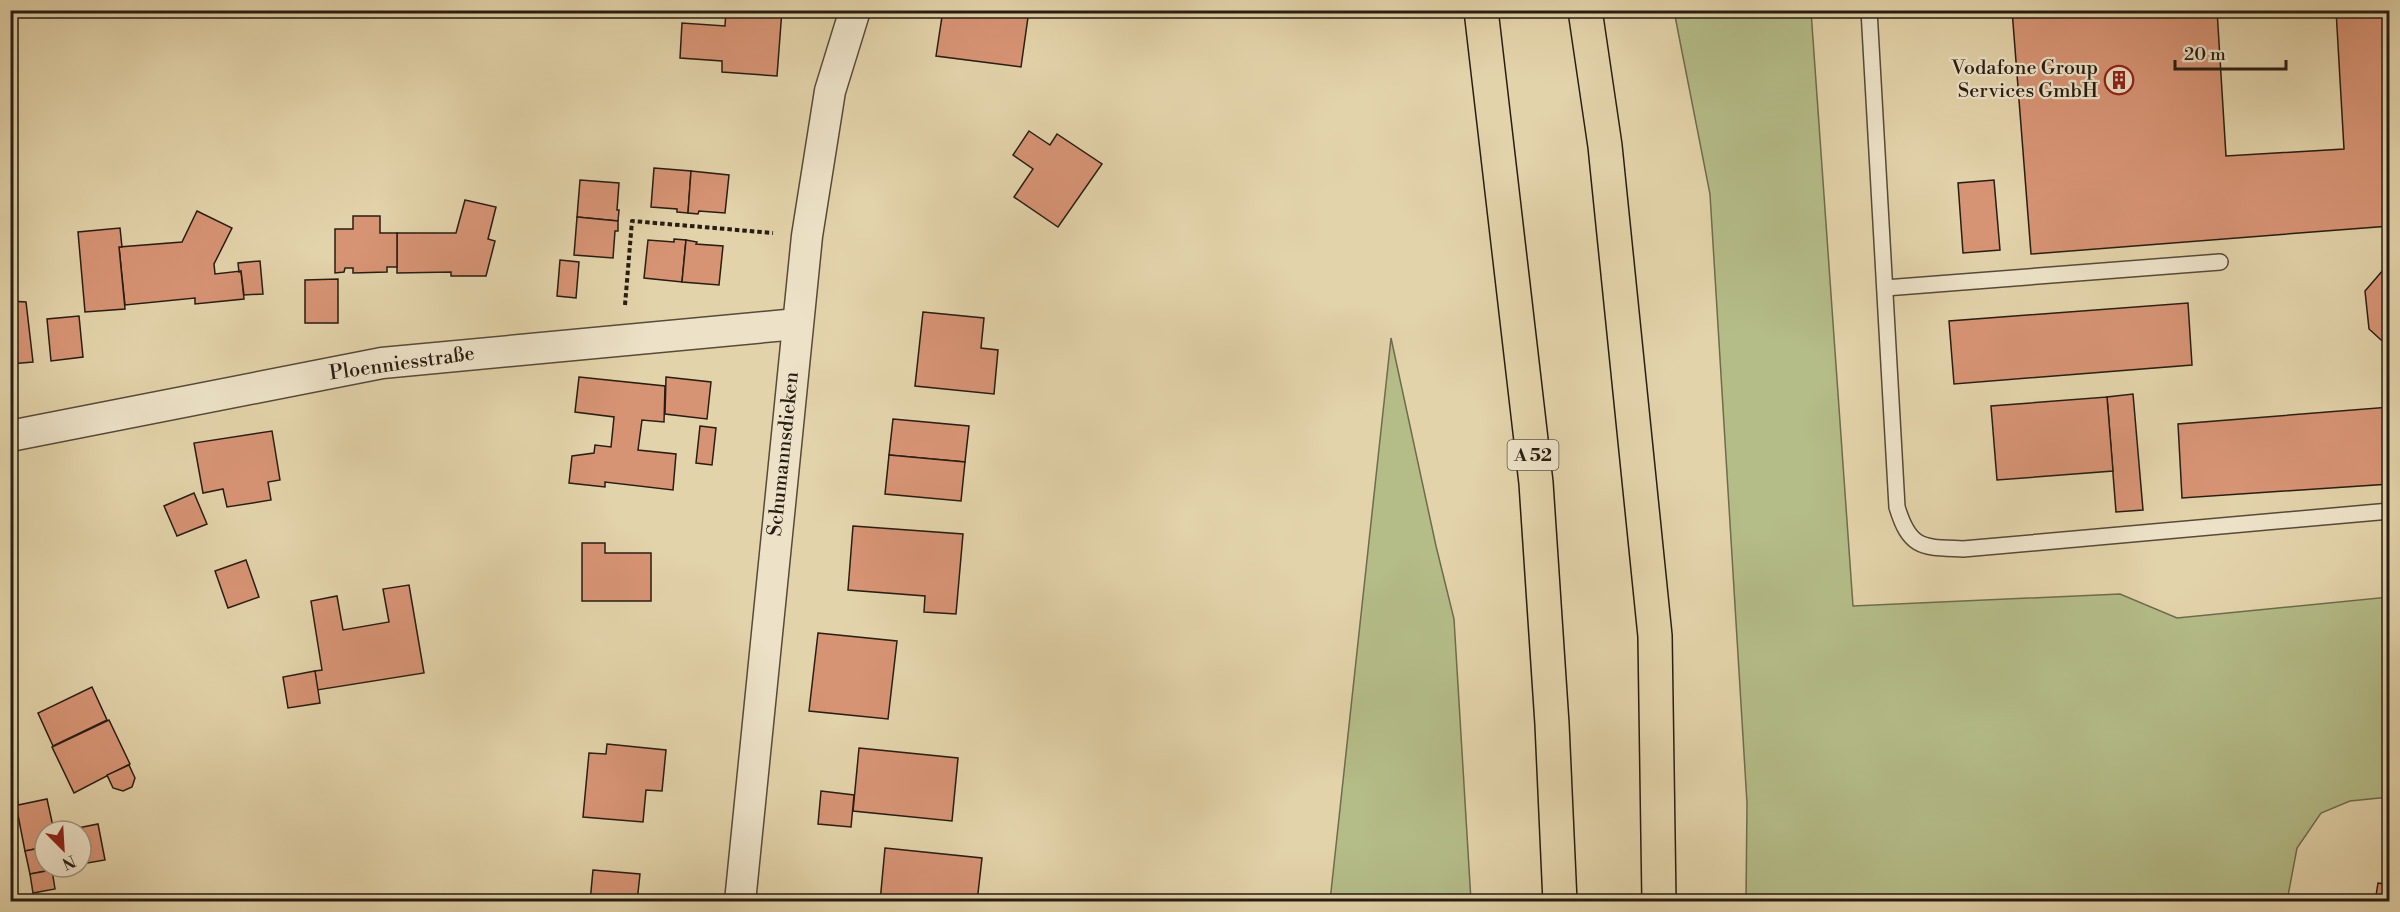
<svg xmlns="http://www.w3.org/2000/svg" width="2400" height="912" font-family="'Libre Bodoni',serif">
<rect width="100%" height="100%" fill="#e3d3aa"/>
<filter id="stains"><feTurbulence type="fractalNoise" baseFrequency=".00333" numOctaves="4"/><feColorMatrix values="0 0 0 0 .2 0 0 0 0 .09 0 0 0 0 .02 0 0 0 .5 -.17"/></filter>
<radialGradient id="worn" r=".72"><stop offset=".6" stop-color="#630" stop-opacity="0"/><stop offset="1" stop-color="#630" stop-opacity=".3"/></radialGradient>
<g fill="#b4bc88" stroke="#6e6c4d" stroke-width="1.5">
<path d="M1674,11H1811L1853,606L2120,594L2177,618L2389,597V797L2350,801L2321,813L2297,848L2287,901H1746L1747,803L1710,194Z"/>
<path d="M1391,338L1436,546L1454,619L1471,901H1330Z"/>
</g>
<g fill="#d79475" stroke="#281d12" stroke-width="1.5">
<path d="M726,10H782L777,76L722,72V61L680,58L682,23L725,26Z"/>
<path d="M943,10H1029L1021,67L936,56Z"/>
<path d="M2012,10H2217L2226,156L2344,149L2336,10H2390V226L2031,254Z"/>
<path d="M1029,131L1050,145L1057,134L1102,164L1058,227L1014,197L1033,169L1013,155Z"/>
<path d="M654,168L691,171L688,213L677,212V209L651,207Z"/>
<path d="M691,171L729,175L725,213L699,211L698,214L688,213Z"/>
<path d="M580,180L619,183L617,210H619L618,221L577,217Z"/>
<path d="M1994,180L2000,250L1963,253L1958,183Z"/>
<path d="M465,200L496,207L488,239L495,241L486,276H451V272L397,273V233H456Z"/>
<path d="M197,211L232,228L214,264L215,274L241,271L244,299L195,304V298L125,305L119,247L182,242Z"/>
<path d="M353,216H380V233H397V267H387V272L353,273V268H345L344,272L335,273V229H353Z"/>
<path d="M577,217L618,221V231H615L613,258L574,255Z"/>
<path d="M120,228L122,247H119L125,309L85,312L78,232Z"/>
<path d="M674,239L686,240L682,282L644,278L648,240L674,242Z"/>
<path d="M686,240L697,242L696,244L723,246L719,285L682,282Z"/>
<path d="M560,260L579,262L576,298L557,296Z"/>
<path d="M260,261L263,294L244,295L241,271L239,272L238,263Z"/>
<path d="M2390,262V348L2369,329L2365,291Z"/>
<path d="M338,279V323H305V280Z"/>
<path d="M10,301L26,302L33,362L10,364Z"/>
<path d="M2188,303L2192,365L1954,384L1949,321Z"/>
<path d="M923,312L984,318L981,348L998,350L994,394L915,386Z"/>
<path d="M79,316L83,357L51,361L47,319Z"/>
<path d="M579,377L665,386L664,422L642,420L638,450L676,454L673,490L605,482V487L569,483L572,456L594,453L595,445L611,447L614,417L575,412Z"/>
<path d="M666,377L711,382L707,419L665,414Z"/>
<path d="M2133,394L2143,510L2116,512L2107,397Z"/>
<path d="M2107,397L2113,471L1997,480L1991,406Z"/>
<path d="M2390,407V484L2182,498L2178,424Z"/>
<path d="M893,419L969,426L965,462L889,455Z"/>
<path d="M700,426L716,428L712,465L696,463Z"/>
<path d="M272,431L280,480L268,482L271,500L227,507L223,489L203,493L194,443Z"/>
<path d="M889,455L965,462L961,501L885,494Z"/>
<path d="M194,493L207,524L177,536L164,506Z"/>
<path d="M853,526L963,534L956,614L924,612L925,596L848,590Z"/>
<path d="M582,543H605V553H651V601H582Z"/>
<path d="M246,560L259,597L228,608L215,571Z"/>
<path d="M409,585L424,673L317,690L315,671L322,670L311,601L337,596L343,630L389,622L383,589Z"/>
<path d="M818,633L897,641L888,719L809,711Z"/>
<path d="M315,671L320,703L288,708L283,677Z"/>
<path d="M92,687L107,720L53,746L38,713Z"/>
<path d="M109,720L130,764L74,793L52,747Z"/>
<path d="M607,744L666,750L662,791L646,790L643,822L583,817L589,753L606,754Z"/>
<path d="M859,748L958,758L952,821L853,811Z"/>
<path d="M129,765L135,778L132,787L123,791L113,788L107,775Z"/>
<path d="M821,791L854,795L851,827L818,824Z"/>
<path d="M17,794L18,805L47,799L54,831H45V847L25,851L14,795Z"/>
<path d="M98,824L105,860L81,864V831H63Z"/>
<path d="M45,847V867H66L30,874L25,851Z"/>
<path d="M885,848L982,858L977,902H880Z"/>
<path d="M52,870L55,889L33,893L30,874Z"/>
<path d="M593,870L640,874L637,902H590Z"/>
<path d="M2378,883L2390,885V902H2375Z"/>
</g>
<g fill="none" stroke-linecap="round" stroke-linejoin="round">
<g stroke="#574a38" stroke-width="18">
<g id="service">
<path d="M1869,10L1897,507C1910,550 1923,547 1963,549L2390,511"/>
<path d="M1885,288L2220,262"/>
</g>
</g>
<g stroke="#574a38" stroke-width="33">
<g id="minor">
<path d="M10,436L382,363L797,324"/>
<path d="M740,902L807,236L830,91L855,10"/>
</g>
</g>
<g stroke="#281d12" stroke-width="36">
<g id="motorway">
<path d="M1481,10L1536,483L1552,724L1560,902"/>
<path d="M1585,10L1605,146L1655,636L1659,902"/>
</g>
</g>
<path stroke="#281d12" stroke-width="4" stroke-dasharray="4.5 3" stroke-linecap="butt" d="M625,305L632,221L773,233"/>
<use href="#service" stroke="#ede2c8" stroke-width="15"/>
<use href="#minor" stroke="#ede2c8" stroke-width="30"/>
<use href="#motorway" stroke="#e3d3aa" stroke-width="33"/>
</g>
<defs>
<g id="building-ring" transform="scale(1.5)"><circle r="9.5" fill="#ede2c8" stroke="#8f2418" stroke-width="1.5"/><path d="M-4-6H4V6H1V3H-1V6H-4ZM-2.5-4.3h1.7v1.8h-1.7ZM.8-4.3h1.7v1.8H.8ZM-2.5-1h1.7V.8h-1.7ZM.8-1h1.7V.8H.8Z" fill="#8f2418"/></g>
</defs>
<g fill-rule="evenodd">
<use href="#building-ring" x="2119" y="80"/>
</g>
<g text-anchor="middle" dominant-baseline="central" stroke-width="4.5" stroke-linejoin="round" paint-order="stroke">
<rect fill="#ede2c8" stroke="#635849" stroke-width="1.5" x="1507.5" y="440" width="51" height="30" rx="4.5"/>
<g font-size="18" font-weight="bold" fill="#281d12">
<text x="1533" y="455">A 52</text>
</g>
<g font-size="20" fill="#281d12" stroke="#ede2c8" text-anchor="end">
<text x="2098" y="68">Vodafone Group<tspan x="2098" dy="23">Services GmbH</tspan></text>
</g>
<g font-size="20" fill="#281d12" stroke="#ede2c8">
<text transform="translate(402 364) rotate(-8)">Ploenniesstraße</text>
<text transform="translate(784 454) rotate(-84)">Schumannsdieken</text>
</g>
</g>
<rect width="2400" height="912" fill="none" stroke="#e3d3aa" stroke-width="36"/>
<rect x="12" y="12" width="2376" height="888" fill="none" stroke="#281d12" stroke-width="3"/>
<rect x="18" y="18" width="2364" height="876" fill="none" stroke="#281d12" stroke-width="1.5"/>
<g transform="translate(63 849) rotate(156)"><circle r="28" fill="#ede2c8" stroke="#9e937f" stroke-width="1.5"/>
<path d="M0-4.5L10 22L0 15L-10 22Z" fill="#8f2418"/>
<text y="-9" font-size="16" font-weight="bold" text-anchor="middle" fill="#281d12">N</text>
</g>
<path d="M2175 60v9h111v-9" fill="none" stroke="#281d12" stroke-width="3"/>
<text x="2184" y="60" font-size="18" fill="#281d12" stroke="#ede2c8" stroke-width="4.5" paint-order="stroke">20 m</text>
<rect width="100%" height="100%" filter="url(#stains)"/>
<rect width="100%" height="100%" fill="url(#worn)"/>
</svg>
